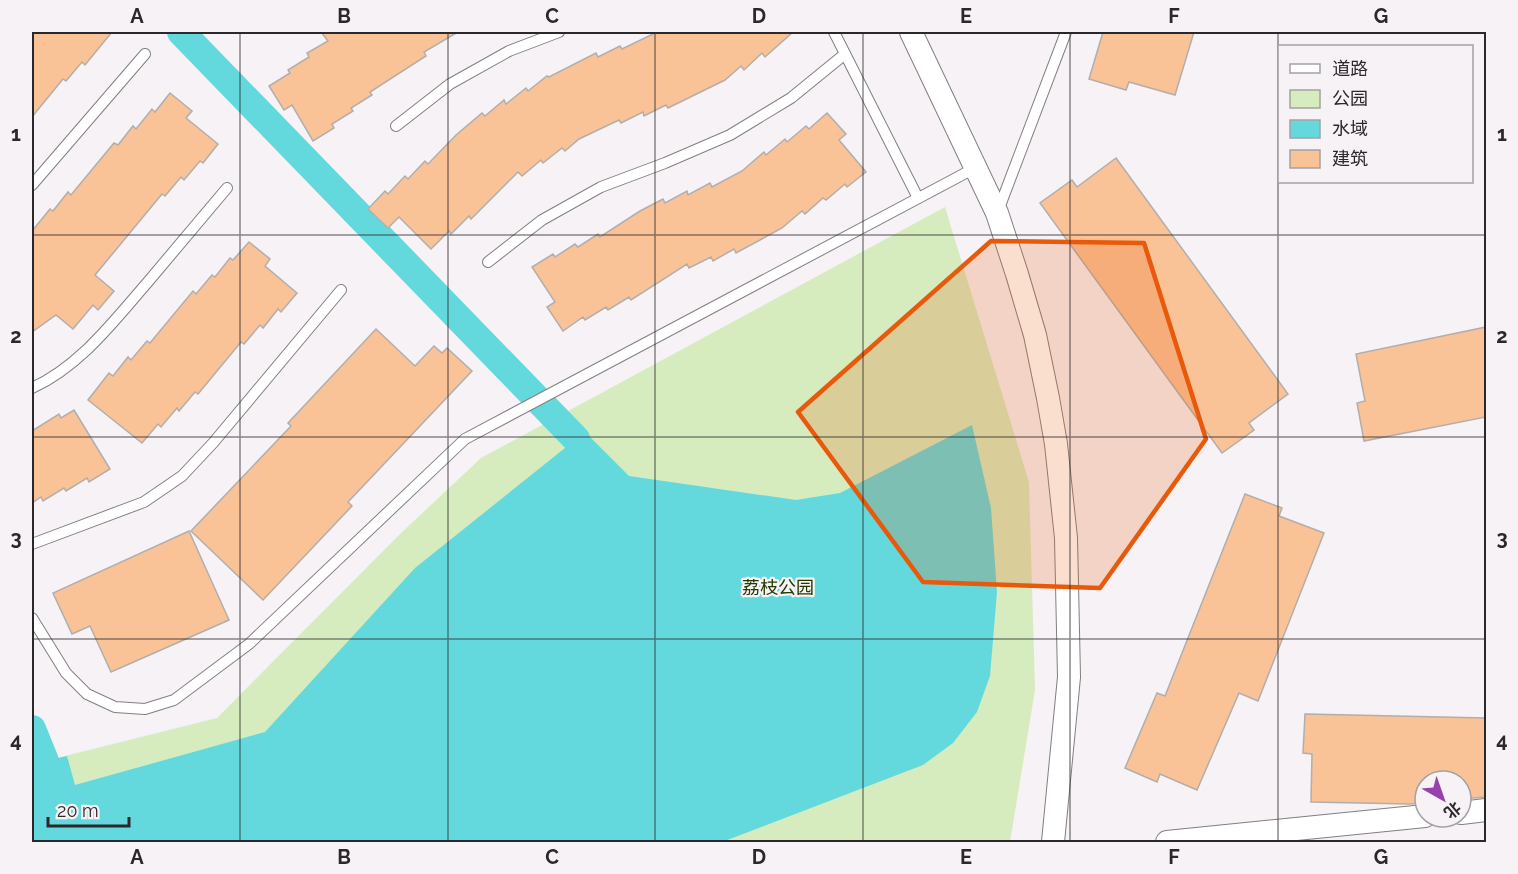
<svg xmlns="http://www.w3.org/2000/svg" width="1518" height="874" font-family="Raleway,'Noto Sans SC',sans-serif">
<rect width="100%" height="100%" fill="#f6f2f5"/>
<path fill="#d6ecbe" d="M945,207L1029,482L1035,690L1010,842H32V767L45,761L217,718L400,534L481,458Z"/>
<path fill="#63d9de" d="M972,425L991,508L997,592L990,676L977,712L953,743L923,765L722,842H32V767L45,761L67,756L75,785L265,732L415,568L585,432L629,476L796,500L840,493Z"/>
<g fill="none" stroke-linecap="round" stroke-linejoin="round">
<g stroke="#63d9de" stroke-width="28">
<path d="M181,32L576,439"/>
<path d="M32,729L45,761"/>
</g>
</g>
<g fill="#fac297" stroke="#b2aeac" stroke-width="1.5">
<path d="M32,32H112L85,65L82,62L66,81L63,79L32,117Z"/>
<path d="M321,32H458L424,52L426,56L370,92L372,95L351,108L353,111L332,124L334,128L313,141L292,105L284,110L269,86L290,73L288,70L309,57L307,53L328,41Z"/>
<path d="M657,32H793L765,57L762,53L744,70L741,66L725,80L668,108L666,105L644,116L643,112L621,123L619,120L579,139L565,151L562,148L543,163L541,160L522,176L518,172L471,219L469,216L451,234L449,231L431,249L399,217L388,228L368,209L385,191L388,194L405,176L408,179L425,161L428,164L456,135L482,113L485,116L504,100L506,104L526,88L528,91L547,76L549,77L596,53L598,57L620,46L622,49Z"/>
<path d="M1103,32H1194L1175,95L1129,82L1126,90L1089,79Z"/>
<path d="M170,93L192,111L186,118L218,144L203,163L200,161L184,180L181,177L165,196L162,194L95,275L114,291L98,310L93,305L73,329L56,315L32,332V231L50,209L53,211L68,192L71,195L114,143L118,145L133,126L136,129L152,109L155,112Z"/>
<path d="M827,113L846,134L839,140L866,172L847,187L845,184L826,200L823,198L805,214L802,211L782,228L736,253L734,249L713,261L711,257L689,268L687,264L631,300L629,297L608,310L606,307L585,320L583,317L563,331L547,307L555,302L532,267L553,254L555,257L575,244L578,247L598,234L600,237L640,211L663,199L665,203L687,191L688,195L710,183L712,187L742,171L764,152L766,155L785,139L787,142L806,126L809,129Z"/>
<path d="M1116,158L1288,394L1249,423L1254,430L1222,453L1040,203L1072,180L1077,187Z"/>
<path d="M249,242L270,259L265,266L297,293L281,312L278,309L263,328L260,325L244,344L241,342L198,394L195,392L179,411L177,408L161,427L158,424L142,443L88,400L109,373L113,376L128,357L131,360L147,341L150,343L193,291L196,294L212,275L215,277L230,258L233,260Z"/>
<path d="M1486,327V417L1364,441L1357,403L1365,401L1356,354Z"/>
<path d="M376,329L415,366L434,346L442,353L447,348L472,371L348,502L352,506L263,600L191,531L291,426L288,423Z"/>
<path d="M74,410L110,469L89,482L87,478L66,491L64,488L43,501L41,497L32,503V431L59,414L61,418Z"/>
<path d="M1245,494L1282,508L1279,516L1324,533L1258,701L1239,693L1197,790L1160,774L1157,782L1125,768L1157,693L1165,696Z"/>
<path d="M189,531L229,620L111,672L90,626L72,634L53,593Z"/>
<path d="M1305,714L1486,718V797L1461,799V781H1425V803L1409,804L1311,802L1312,754L1303,753Z"/>
</g>
<g fill="none" stroke-linecap="round" stroke-linejoin="round">
<g stroke="#827f82" stroke-width="12">
<g id="lane">
<path d="M834,32L918,198"/>
<path d="M396,126L450,84L509,51L559,32"/>
<path d="M32,185L145,54"/>
<path d="M998,211L1066,32"/>
<path d="M488,262L542,220L601,187L665,163L730,135L791,98L845,54"/>
<path d="M32,388C80,366 113,322 147,283C173,252 200,220 227,188"/>
<path d="M32,544L144,502L182,476L213,443L341,290"/>
<path d="M32,618L66,673L87,694L115,707L145,709L174,700L249,644L465,439L975,168"/>
</g>
</g>
<g stroke="#827f82" stroke-width="24">
<g id="street">
<path d="M911,32L997,213L1017,274L1035,335L1048,398L1056,444L1066,538L1069,677L1053,842"/>
<path d="M1461,813L1486,810"/>
<path d="M1167,842L1425,816"/>
</g>
</g>
<use href="#lane" stroke="#fff" stroke-width="10"/>
<use href="#street" stroke="#fff" stroke-width="22"/>
</g>
<path fill="#e8590c" fill-opacity="0.2" stroke="#e8590c" stroke-width="4.5" stroke-linejoin="round" d="M991,241L1144,243L1206,439L1100,588L923,582L798,412Z"/>
<path fill="none" stroke="#2a282a" stroke-width="1.5" stroke-opacity="0.55" d="M240,32V842M448,32V842M655,32V842M863,32V842M1070,32V842M1278,32V842M32,235H1486M32,437H1486M32,639H1486"/>
<g text-anchor="middle" dominant-baseline="central" stroke-width="4.5" stroke-linejoin="round" paint-order="stroke">
<g font-size="18" fill="#243901" stroke="#f6f2f5">
<text x="778" y="587">荔枝公园</text>
</g>
</g>
<rect width="1518" height="874" fill="none" stroke="#f6f2f5" stroke-width="66"/>
<rect x="1278" y="45" width="195" height="138" fill="#f6f2f5" stroke="#a4a1a4" stroke-width="1.5"/>
<rect x="1290" y="64" width="30" height="9" fill="#ffffff" stroke="#a4a1a4" stroke-width="1.5"/>
<text x="1332" y="75" font-size="18" fill="#2a282a">道路</text>
<rect x="1290" y="90" width="30" height="18" fill="#d6ecbe" stroke="#a4a1a4" stroke-width="1.5"/>
<text x="1332" y="105" font-size="18" fill="#2a282a">公园</text>
<rect x="1290" y="120" width="30" height="18" fill="#63d9de" stroke="#a4a1a4" stroke-width="1.5"/>
<text x="1332" y="135" font-size="18" fill="#2a282a">水域</text>
<rect x="1290" y="150" width="30" height="18" fill="#fac297" stroke="#a4a1a4" stroke-width="1.5"/>
<text x="1332" y="165" font-size="18" fill="#2a282a">建筑</text>
<g transform="translate(1443 799) rotate(140)"><circle r="28" fill="#f6f2f5" stroke="#a4a1a4" stroke-width="1.5"/>
<path d="M0-4.5L10 22L0 15L-10 22Z" fill="#9940ac"/>
<text y="-9" font-size="16" font-weight="bold" text-anchor="middle" fill="#2a282a">北</text>
</g>
<path d="M48 817v9h81v-9" fill="none" stroke="#2a282a" stroke-width="3"/>
<text x="57" y="817" font-size="18" fill="#2a282a" stroke="#f6f2f5" stroke-width="4.5" paint-order="stroke">20 m</text>
<rect x="33" y="33" width="1452" height="808" fill="none" stroke="#2a282a" stroke-width="2"/>
<g font-size="20" text-anchor="middle" font-weight="bold" fill="#2a282a">
<text x="137" y="23">A</text>
<text x="344" y="23">B</text>
<text x="552" y="23">C</text>
<text x="759" y="23">D</text>
<text x="966" y="23">E</text>
<text x="1174" y="23">F</text>
<text x="1381" y="23">G</text>
<text x="16" y="141">1</text>
<text x="1502" y="141">1</text>
<text x="16" y="343">2</text>
<text x="1502" y="343">2</text>
<text x="16" y="545">3</text>
<text x="1502" y="545">3</text>
<text x="16" y="747">4</text>
<text x="1502" y="747">4</text>
<text x="137" y="864">A</text>
<text x="344" y="864">B</text>
<text x="552" y="864">C</text>
<text x="759" y="864">D</text>
<text x="966" y="864">E</text>
<text x="1174" y="864">F</text>
<text x="1381" y="864">G</text>
</g>
</svg>
